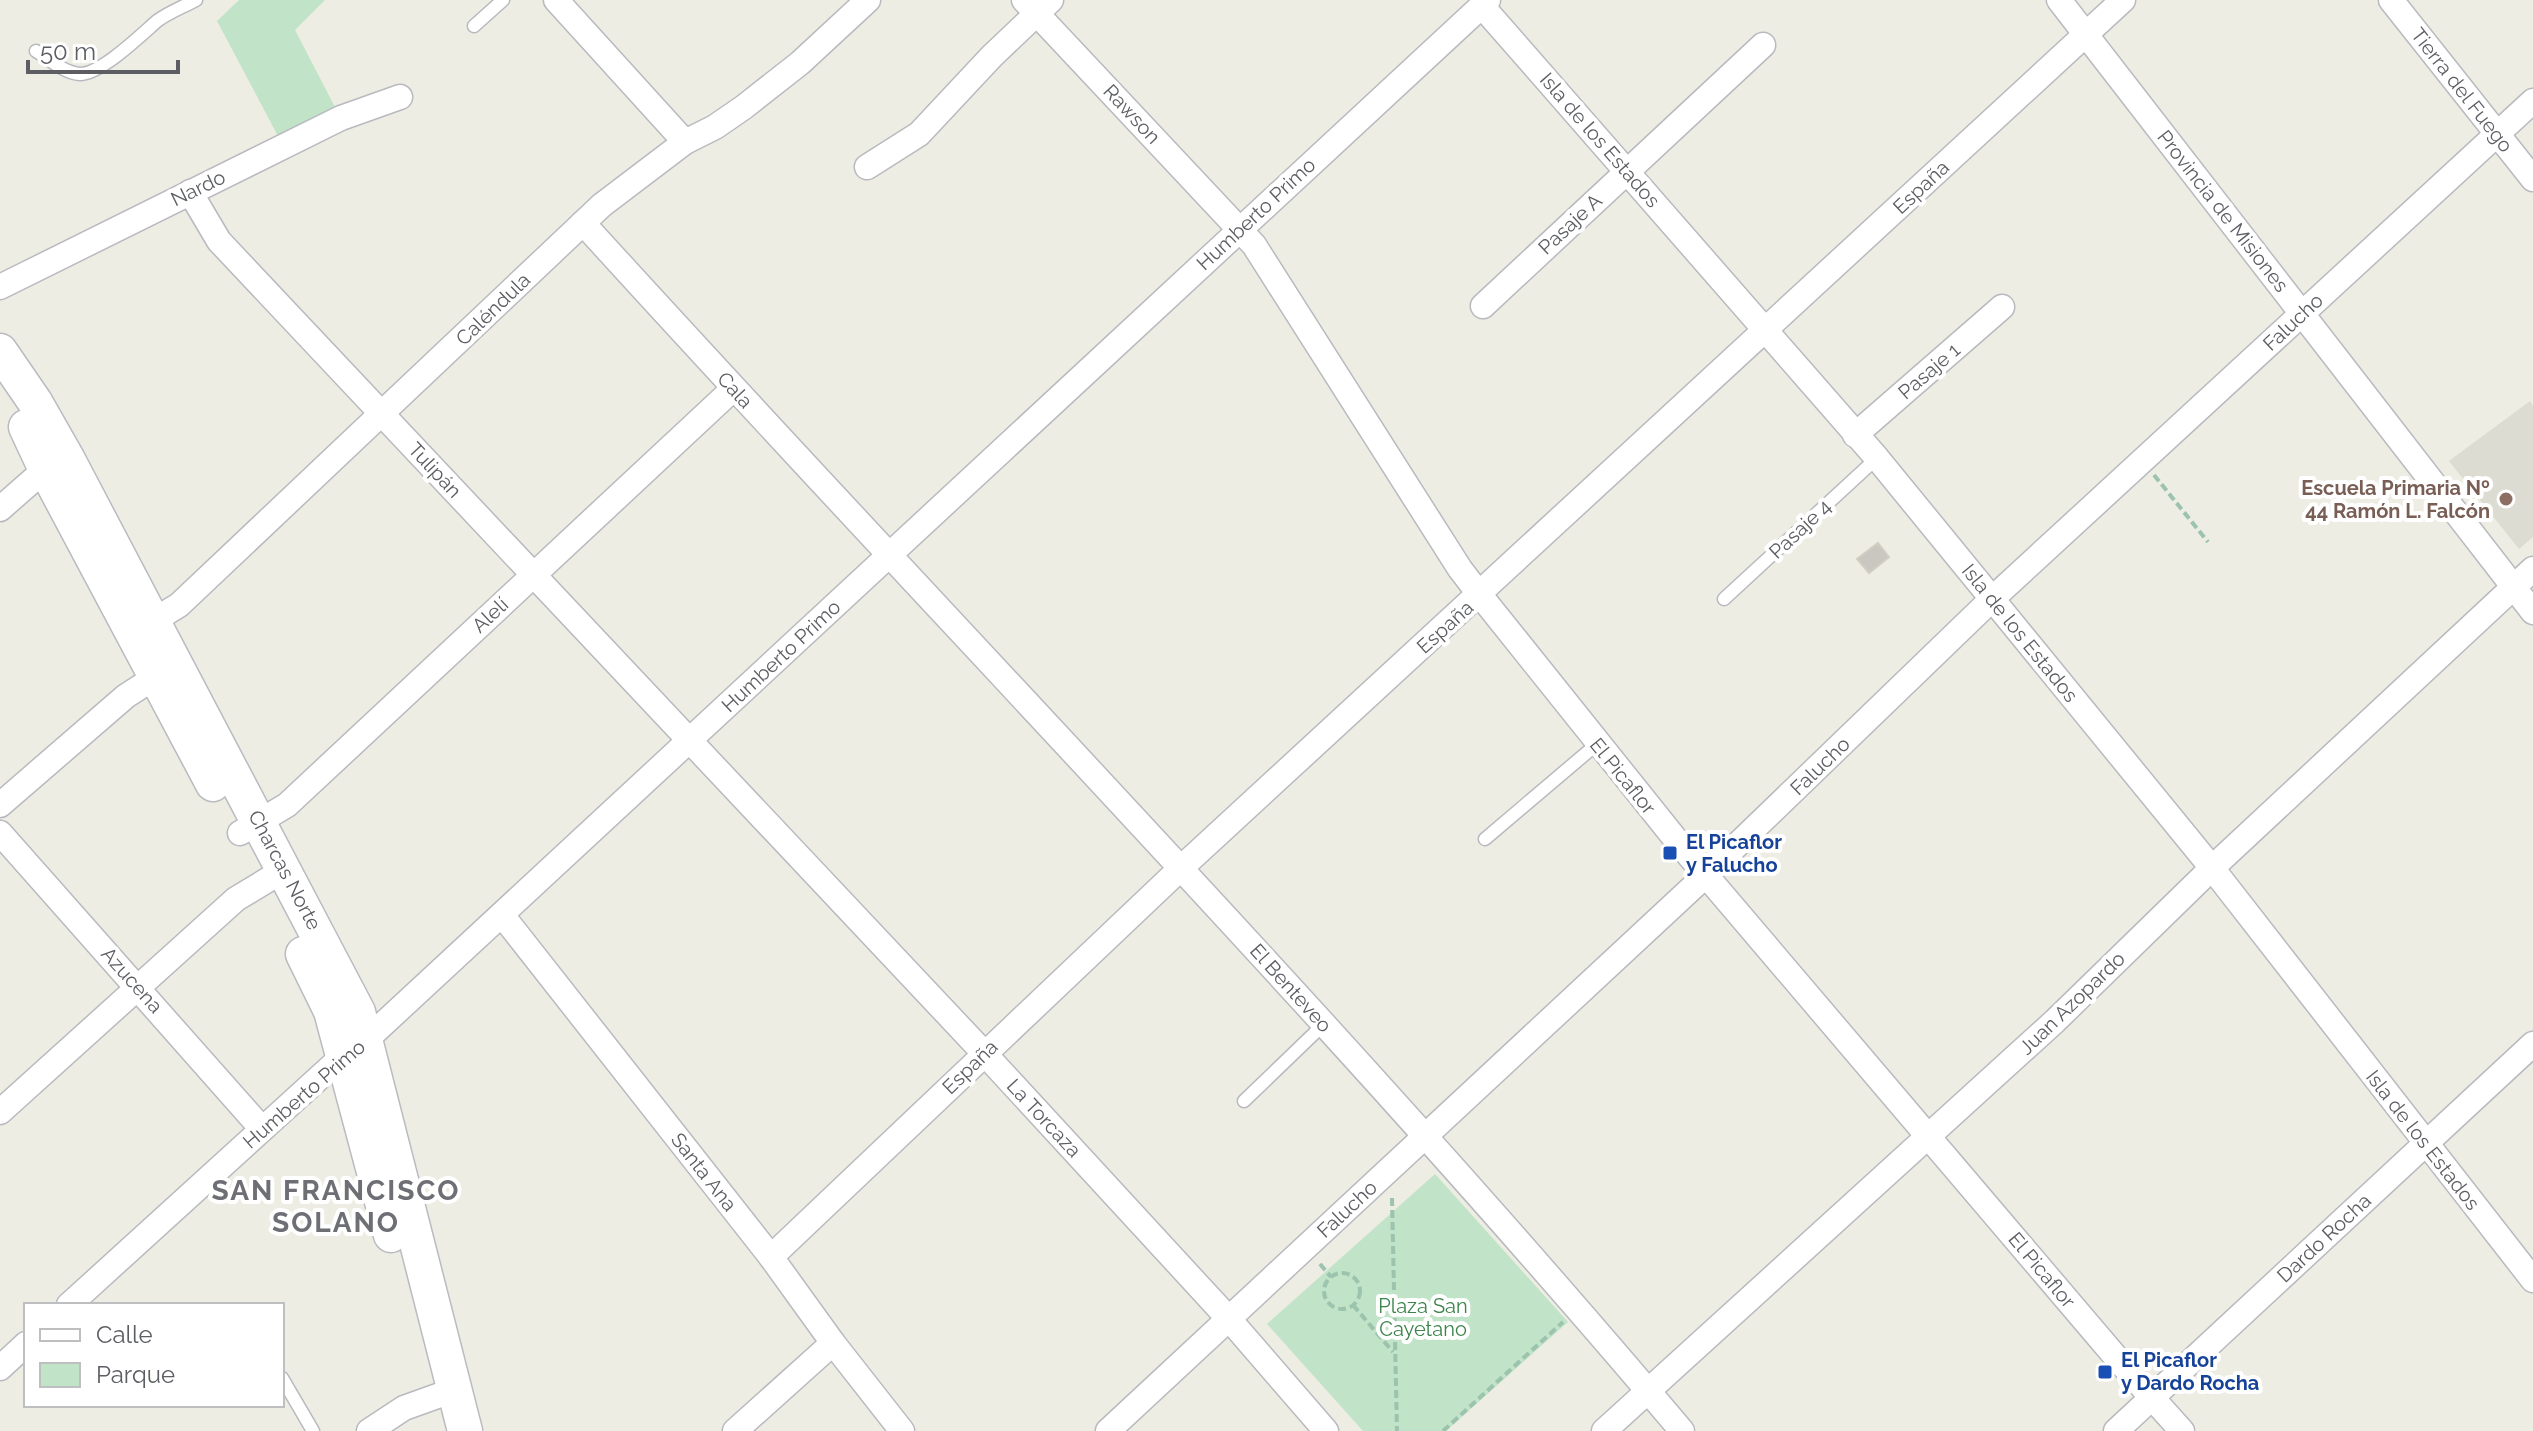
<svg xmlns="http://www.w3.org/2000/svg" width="2533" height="1431" font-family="Raleway,sans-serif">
<rect width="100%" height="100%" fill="#edede3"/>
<path fill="#dddcd2" d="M2530,401L2533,406V537L2519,549L2449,461Z"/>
<g fill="#c1e3c7">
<path d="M239,0H325L295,30L337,111L279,138L217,21Z"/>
<path d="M1435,1174L1568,1322L1446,1431H1363L1267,1324Z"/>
</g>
<path fill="#c9c7c0" stroke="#d1cfc2" stroke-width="2" d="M1878,543L1889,557L1869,573L1857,559Z"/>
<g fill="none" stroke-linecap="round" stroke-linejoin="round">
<g stroke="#b9babf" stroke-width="15">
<g id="lane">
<path d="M474,26L503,0"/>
<path d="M36,51C49,59 64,73 80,74C101,74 141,35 157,21C169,12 183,7 196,0"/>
<path d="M1724,599L1877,458"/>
<path d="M1485,839L1597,744"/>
<path d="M1244,1101L1324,1024"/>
<path d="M282,1378L313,1431"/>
</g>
</g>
<g stroke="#b9babf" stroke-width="27">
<g id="street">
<path d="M556,0L685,142"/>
<path d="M1024,0L1254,245L1460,569L1480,595L1681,846L2120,1362L2182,1431"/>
<path d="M2059,0L2533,612"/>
<path d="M2391,0L2533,179"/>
<path d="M1482,6L1877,458L2212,868L2533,1280"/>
<path d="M867,167L919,134L992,56L1051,0"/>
<path d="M190,192L219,241L984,1053L1229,1319L1326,1431"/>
<path d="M583,223C949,626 1331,1015 1682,1431"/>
<path d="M0,287L341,118L400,97"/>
<path d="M1483,306L1763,45"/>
<path d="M1855,435L2002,307"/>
<path d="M0,509L33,480L59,465"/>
<path d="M137,625L153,621L179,605L602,205L685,142L715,127L744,107L800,63L868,0"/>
<path d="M0,805L126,696L168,669"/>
<path d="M0,833L262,1129"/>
<path d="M240,833L287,805L733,389"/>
<path d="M502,915L771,1257L833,1343L902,1431"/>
<path d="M0,1112L236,899L284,870"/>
<path d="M771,1257L1181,868L2123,0"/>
<path d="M69,1305L343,1056L366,1040L1488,0"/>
<path d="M0,1368L26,1344"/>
<path d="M369,1431L404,1408L454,1390"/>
<path d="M735,1431L833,1343"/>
<path d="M1108,1431L1707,874L1992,599L2533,101"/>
<path d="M1604,1431L2055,1021L2212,868L2533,569"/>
<path d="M2116,1431L2533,1044"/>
</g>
</g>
<g stroke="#b9bbc1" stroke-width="37">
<g id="secondary">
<path d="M0,351L35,402L68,460L358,1012L465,1431"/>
<path d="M26,427L47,472L213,784"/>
<path d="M303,954L331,1011L391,1235"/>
</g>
</g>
<g stroke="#9bc3ad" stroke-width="4" stroke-dasharray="8 4" stroke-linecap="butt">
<path d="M2154,475L2208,542"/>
<path d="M1392,1198L1397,1431"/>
<path d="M1320,1264L1331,1277"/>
<circle cx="1342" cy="1291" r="18"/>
<path d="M1353,1305L1393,1352"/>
<path d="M1443,1431L1563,1322"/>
</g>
<use href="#lane" stroke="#fff" stroke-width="12"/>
<use href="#street" stroke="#fff" stroke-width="24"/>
<use href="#secondary" stroke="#fff" stroke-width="34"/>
</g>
<circle fill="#8d6e63" stroke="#fff" stroke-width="3" cx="2506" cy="499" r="8"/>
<g fill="#1a4fb4" stroke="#fff" stroke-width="3">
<rect x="1662" y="845" width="16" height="16" rx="4"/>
<rect x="2097" y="1364" width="16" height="16" rx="4"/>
</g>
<g text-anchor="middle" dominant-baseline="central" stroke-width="8" stroke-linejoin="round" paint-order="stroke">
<g font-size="20" fill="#5c5e63" stroke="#fff">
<text transform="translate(2462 90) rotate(52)">Tierra del Fuego</text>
<text transform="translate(1132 114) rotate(47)">Rawson</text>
<text transform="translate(1600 140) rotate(49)">Isla de los Estados</text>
<text transform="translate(1921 187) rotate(-43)">España</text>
<text transform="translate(198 188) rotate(-26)">Nardo</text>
<text transform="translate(2223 211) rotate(52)">Provincia de Misiones</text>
<text transform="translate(1256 214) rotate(-43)">Humberto Primo</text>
<text transform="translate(1570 224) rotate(-43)">Pasaje A</text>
<text transform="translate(493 309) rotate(-44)">Caléndula</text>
<text transform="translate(2293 322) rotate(-43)">Falucho</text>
<text transform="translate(1929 371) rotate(-41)">Pasaje 1</text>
<text transform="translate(735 390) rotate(47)">Cala</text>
<text transform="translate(435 470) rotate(47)">Tulipán</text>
<text transform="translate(1800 529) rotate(-43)">Pasaje 4</text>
<text transform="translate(490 615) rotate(-43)">Alelí</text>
<text transform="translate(1445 627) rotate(-42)">España</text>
<text transform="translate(2020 633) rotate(51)">Isla de los Estados</text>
<text transform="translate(781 656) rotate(-43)">Humberto Primo</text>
<text transform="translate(1820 766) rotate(-44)">Falucho</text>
<text transform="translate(1623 776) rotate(51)">El Picaflor</text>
<text transform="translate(285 870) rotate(62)">Charcas Norte</text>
<text transform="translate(132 980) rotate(48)">Azucena</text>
<text transform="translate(1291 988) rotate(48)">El Benteveo</text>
<text transform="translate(2072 1003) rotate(-44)">Juan Azopardo</text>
<text transform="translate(970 1067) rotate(-44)">España</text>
<text transform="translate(304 1094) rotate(-41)">Humberto Primo</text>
<text transform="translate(1044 1118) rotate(47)">La Torcaza</text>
<text transform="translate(2423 1140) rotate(52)">Isla de los Estados</text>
<text transform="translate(704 1172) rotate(52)">Santa Ana</text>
<text transform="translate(1347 1209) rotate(-43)">Falucho</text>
<text transform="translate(2324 1238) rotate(-43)">Dardo Rocha</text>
<text transform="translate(2042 1270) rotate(50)">El Picaflor</text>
</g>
<g font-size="20" font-weight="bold" fill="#785e54" stroke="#fff" text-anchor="end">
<text x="2490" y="488">Escuela Primaria Nº<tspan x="2490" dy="23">44 Ramón L. Falcón</tspan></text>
</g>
<g font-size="20" font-weight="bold" fill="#164399" stroke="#fff" text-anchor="start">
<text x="1686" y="842">El Picaflor<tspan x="1686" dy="23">y Falucho</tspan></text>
<text x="2121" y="1360">El Picaflor<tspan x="2121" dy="23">y Dardo Rocha</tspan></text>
</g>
<g font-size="20" fill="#3b834a" stroke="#fff">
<text x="1423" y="1306">Plaza San<tspan x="1423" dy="23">Cayetano</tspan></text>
</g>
<g font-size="28" font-weight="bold" letter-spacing="2" fill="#6d6f75" stroke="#fff">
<text x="336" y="1190">SAN FRANCISCO<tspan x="336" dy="32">SOLANO</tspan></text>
</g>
</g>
<rect x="24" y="1303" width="260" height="104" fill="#ffffff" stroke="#bebfc1" stroke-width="2"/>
<rect x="40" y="1329" width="40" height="12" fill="#ffffff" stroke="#bebfc1" stroke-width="2"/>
<text x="96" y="1343" font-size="24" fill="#5c5e63">Calle</text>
<rect x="40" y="1363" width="40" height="24" fill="#c1e3c7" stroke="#bebfc1" stroke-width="2"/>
<text x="96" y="1383" font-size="24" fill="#5c5e63">Parque</text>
<path d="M28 60v12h150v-12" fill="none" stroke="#5c5e63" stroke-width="4"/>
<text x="40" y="60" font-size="24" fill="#5c5e63" stroke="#ffffff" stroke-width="6" paint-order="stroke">50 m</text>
</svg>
